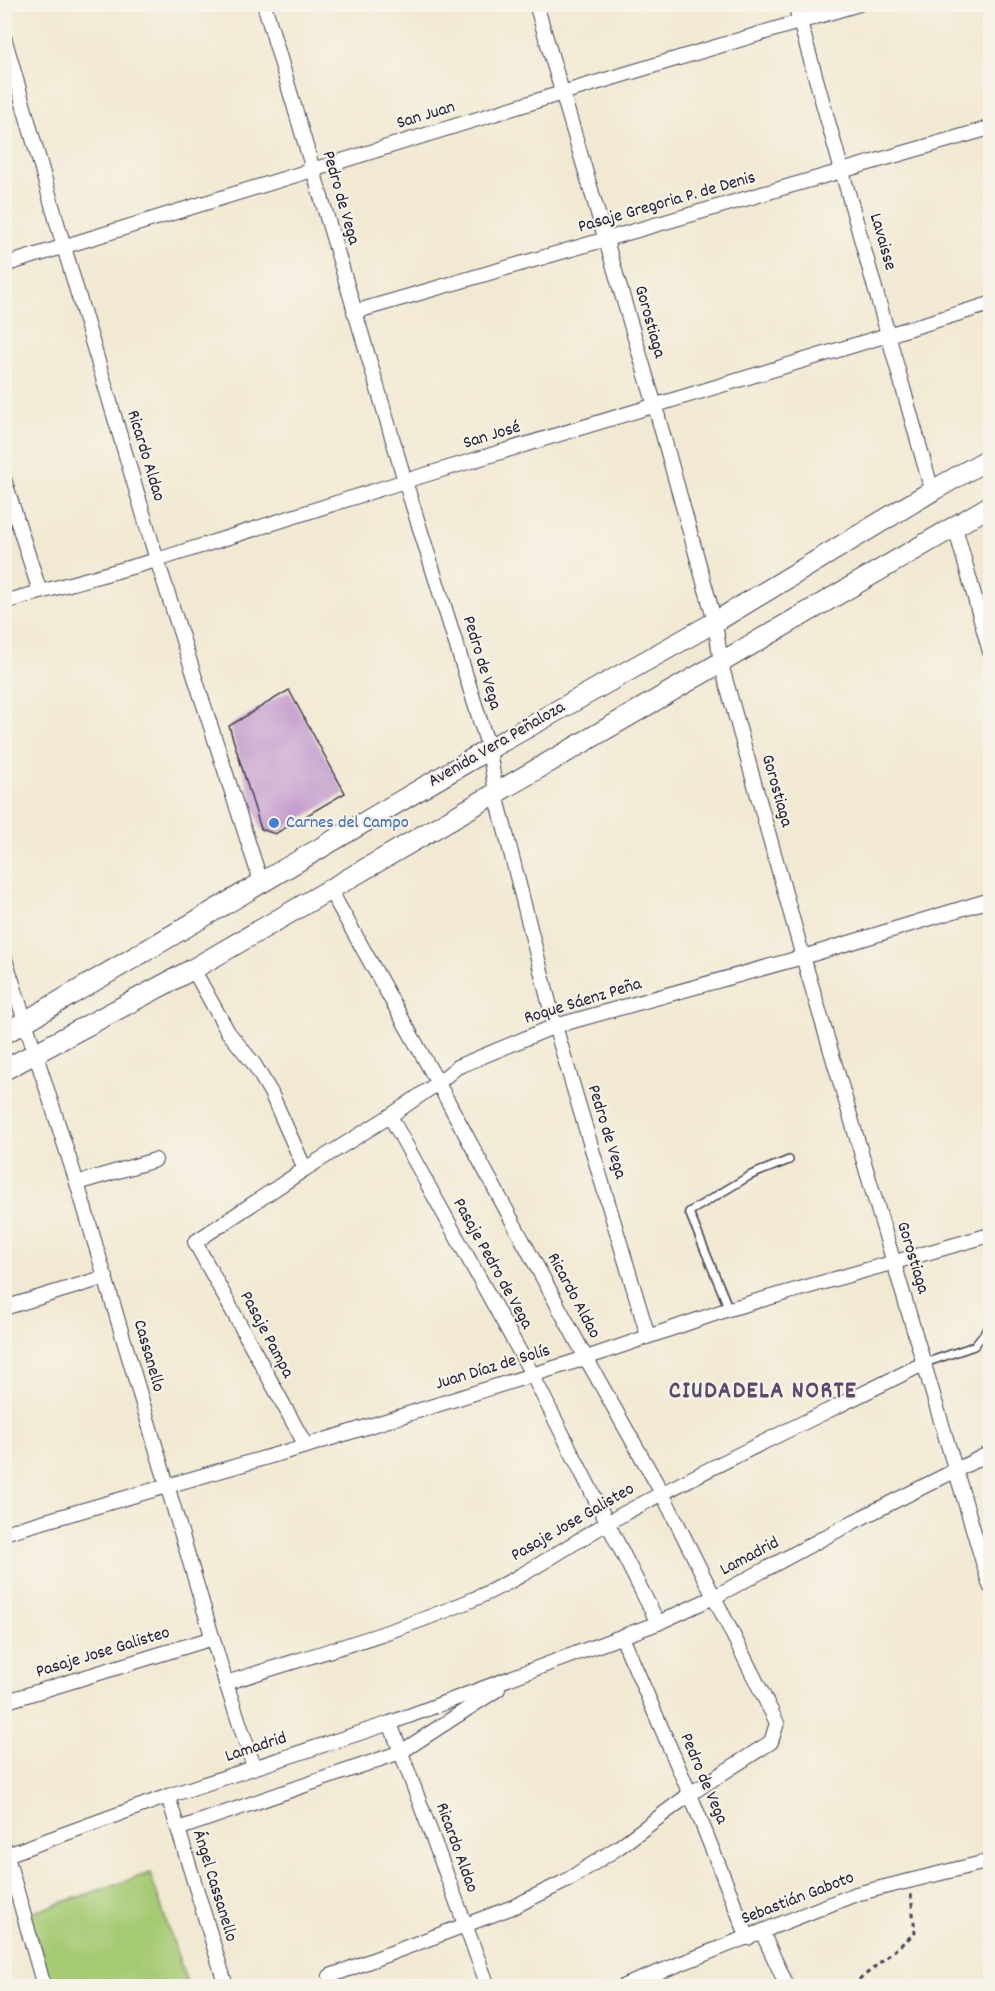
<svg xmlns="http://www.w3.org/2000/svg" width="995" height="1991" font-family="Dekko,sans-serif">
<rect width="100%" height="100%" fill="#f7f3e8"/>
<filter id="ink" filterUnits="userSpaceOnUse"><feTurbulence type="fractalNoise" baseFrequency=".0167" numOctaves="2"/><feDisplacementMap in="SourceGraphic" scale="12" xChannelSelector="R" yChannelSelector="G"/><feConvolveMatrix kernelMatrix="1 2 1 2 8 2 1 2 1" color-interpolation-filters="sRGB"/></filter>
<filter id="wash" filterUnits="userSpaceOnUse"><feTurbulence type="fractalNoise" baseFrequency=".008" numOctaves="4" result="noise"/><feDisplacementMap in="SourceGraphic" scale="24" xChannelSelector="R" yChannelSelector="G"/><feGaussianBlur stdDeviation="1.35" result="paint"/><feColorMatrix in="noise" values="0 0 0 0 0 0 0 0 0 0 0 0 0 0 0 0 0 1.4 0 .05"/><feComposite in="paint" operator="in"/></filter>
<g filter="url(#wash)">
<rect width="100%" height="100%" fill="#f2e9d2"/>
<path fill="#a6ca73" stroke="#647657" stroke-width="1.5" d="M150,1873L188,1986H52L28,1914Z"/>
<g id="blocks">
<path fill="#c198cc" d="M289,690L345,793L275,834L261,829L229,726Z"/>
</g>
</g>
<g filter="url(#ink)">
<use href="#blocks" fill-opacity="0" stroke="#414052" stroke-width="1.5"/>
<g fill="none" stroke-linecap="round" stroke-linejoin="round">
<g stroke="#414052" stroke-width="10">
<g id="lane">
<path d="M729,1309L689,1212L751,1175L789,1160"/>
<path d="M925,1363L974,1346L990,1326"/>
</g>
</g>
<g stroke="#414052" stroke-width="16">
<g id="street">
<path d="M264,4L405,481L489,749L496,794L555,1026L648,1336"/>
<path d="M536,4L655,406L715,622L721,664L803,957L990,1586"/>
<path d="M795,4L932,491"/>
<path d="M4,37L64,247L157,560L261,882"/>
<path d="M4,265L562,93L859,4"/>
<path d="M354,312L990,128"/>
<path d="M4,479L40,592"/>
<path d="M955,527L990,652"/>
<path d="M4,602L157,560L405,481L990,304"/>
<path d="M4,956L77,1183L226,1683L254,1767"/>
<path d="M193,969L228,1032L254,1064L271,1093L305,1169"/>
<path d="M390,1116L532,1374L658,1623"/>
<path d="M77,1183L155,1160"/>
<path d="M4,1308L106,1277"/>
<path d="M306,1446L195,1242L305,1169L390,1116L438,1083L457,1067L555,1026L803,957L990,900"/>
<path d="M4,1533L306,1446L586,1358L729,1309L990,1235"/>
<path d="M622,1637L690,1794L748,1938"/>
<path d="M226,1683C306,1657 389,1635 467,1602C523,1579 572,1542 625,1513C723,1460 825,1413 925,1363"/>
<path d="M4,1702L213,1638"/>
<path d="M390,1723L488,1986"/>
<path d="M168,1796L226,1986"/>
<path d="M178,1829L401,1752L498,1689"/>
<path d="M4,1846L44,1986"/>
<path d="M4,1856L168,1796L390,1723L658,1623L714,1597L853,1522L990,1453"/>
<path d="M762,1932L787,1986"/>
<path d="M330,1976L513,1907L566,1881L619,1847L690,1794L771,1742L777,1723L662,1493L586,1358L438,1083L330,890"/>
<path d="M624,1986L856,1894L990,1861"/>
</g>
</g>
<g stroke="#414052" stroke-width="22">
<g id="secondary">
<path d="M4,1034L489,749L715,622L932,491L990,458"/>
<path d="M4,1070L193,969L990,506"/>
</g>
</g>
<path stroke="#414052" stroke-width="3" stroke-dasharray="4.5 4.5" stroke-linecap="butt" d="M852,1986L915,1933L911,1894"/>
<use href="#lane" stroke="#fff" stroke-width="7"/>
<use href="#street" stroke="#fff" stroke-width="14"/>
<use href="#secondary" stroke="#fff" stroke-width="20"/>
</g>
</g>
<circle fill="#3f7fe0" stroke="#f7f3e8" stroke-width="2" cx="274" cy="823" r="6"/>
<g text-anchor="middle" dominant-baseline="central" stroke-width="4.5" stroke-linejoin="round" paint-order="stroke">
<g font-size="18" fill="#22223b" stroke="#f7f3e8">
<text transform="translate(426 116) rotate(-17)">San Juan</text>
<text transform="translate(340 198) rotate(74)">Pedro de Vega</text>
<text transform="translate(667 203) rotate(-16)">Pasaje Gregoria P. de Denis</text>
<text transform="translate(882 242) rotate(74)">Lavaisse</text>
<text transform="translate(649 322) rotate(74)">Gorostiaga</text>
<text transform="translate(492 436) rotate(-17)">San José</text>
<text transform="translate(145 456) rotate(73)">Ricardo Aldao</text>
<text transform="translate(481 663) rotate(73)">Pedro de Vega</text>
<text transform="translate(497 745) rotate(-30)">Avenida Vera Peñaloza</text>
<text transform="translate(776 791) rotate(74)">Gorostiaga</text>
<text transform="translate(583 1002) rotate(-17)">Roque Sáenz Peña</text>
<text transform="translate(606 1132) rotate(73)">Pedro de Vega</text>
<text transform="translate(912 1258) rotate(73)">Gorostiaga</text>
<text transform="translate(492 1264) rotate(61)">Pasaje Pedro de Vega</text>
<text transform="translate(573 1296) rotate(62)">Ricardo Aldao</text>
<text transform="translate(266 1335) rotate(62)">Pasaje Pampa</text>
<text transform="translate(148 1356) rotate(74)">Cassanello</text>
<text transform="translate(493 1368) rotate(-17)">Juan Díaz de Solís</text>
<text transform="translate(573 1523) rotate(-30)">Pasaje Jose Galisteo</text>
<text transform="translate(750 1557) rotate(-28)">Lamadrid</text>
<text transform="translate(103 1653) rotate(-17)">Pasaje Jose Galisteo</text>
<text transform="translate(256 1748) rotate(-18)">Lamadrid</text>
<text transform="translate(703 1779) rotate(67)">Pedro de Vega</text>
<text transform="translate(456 1848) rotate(70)">Ricardo Aldao</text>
<text transform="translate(214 1886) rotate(73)">Ángel Cassanello</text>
<text transform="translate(798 1899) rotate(-21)">Sebastián Gaboto</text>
</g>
<g font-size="18" fill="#366cbe" stroke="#f7f3e8" text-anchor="start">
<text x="286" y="823">Carnes del Campo</text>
</g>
<g font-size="24" font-weight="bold" letter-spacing="1.5" fill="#5a4b6e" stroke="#f7f3e8">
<text x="763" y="1392">CIUDADELA NORTE</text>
</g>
</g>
<rect width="995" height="1991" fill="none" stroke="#f7f3e8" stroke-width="24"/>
</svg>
